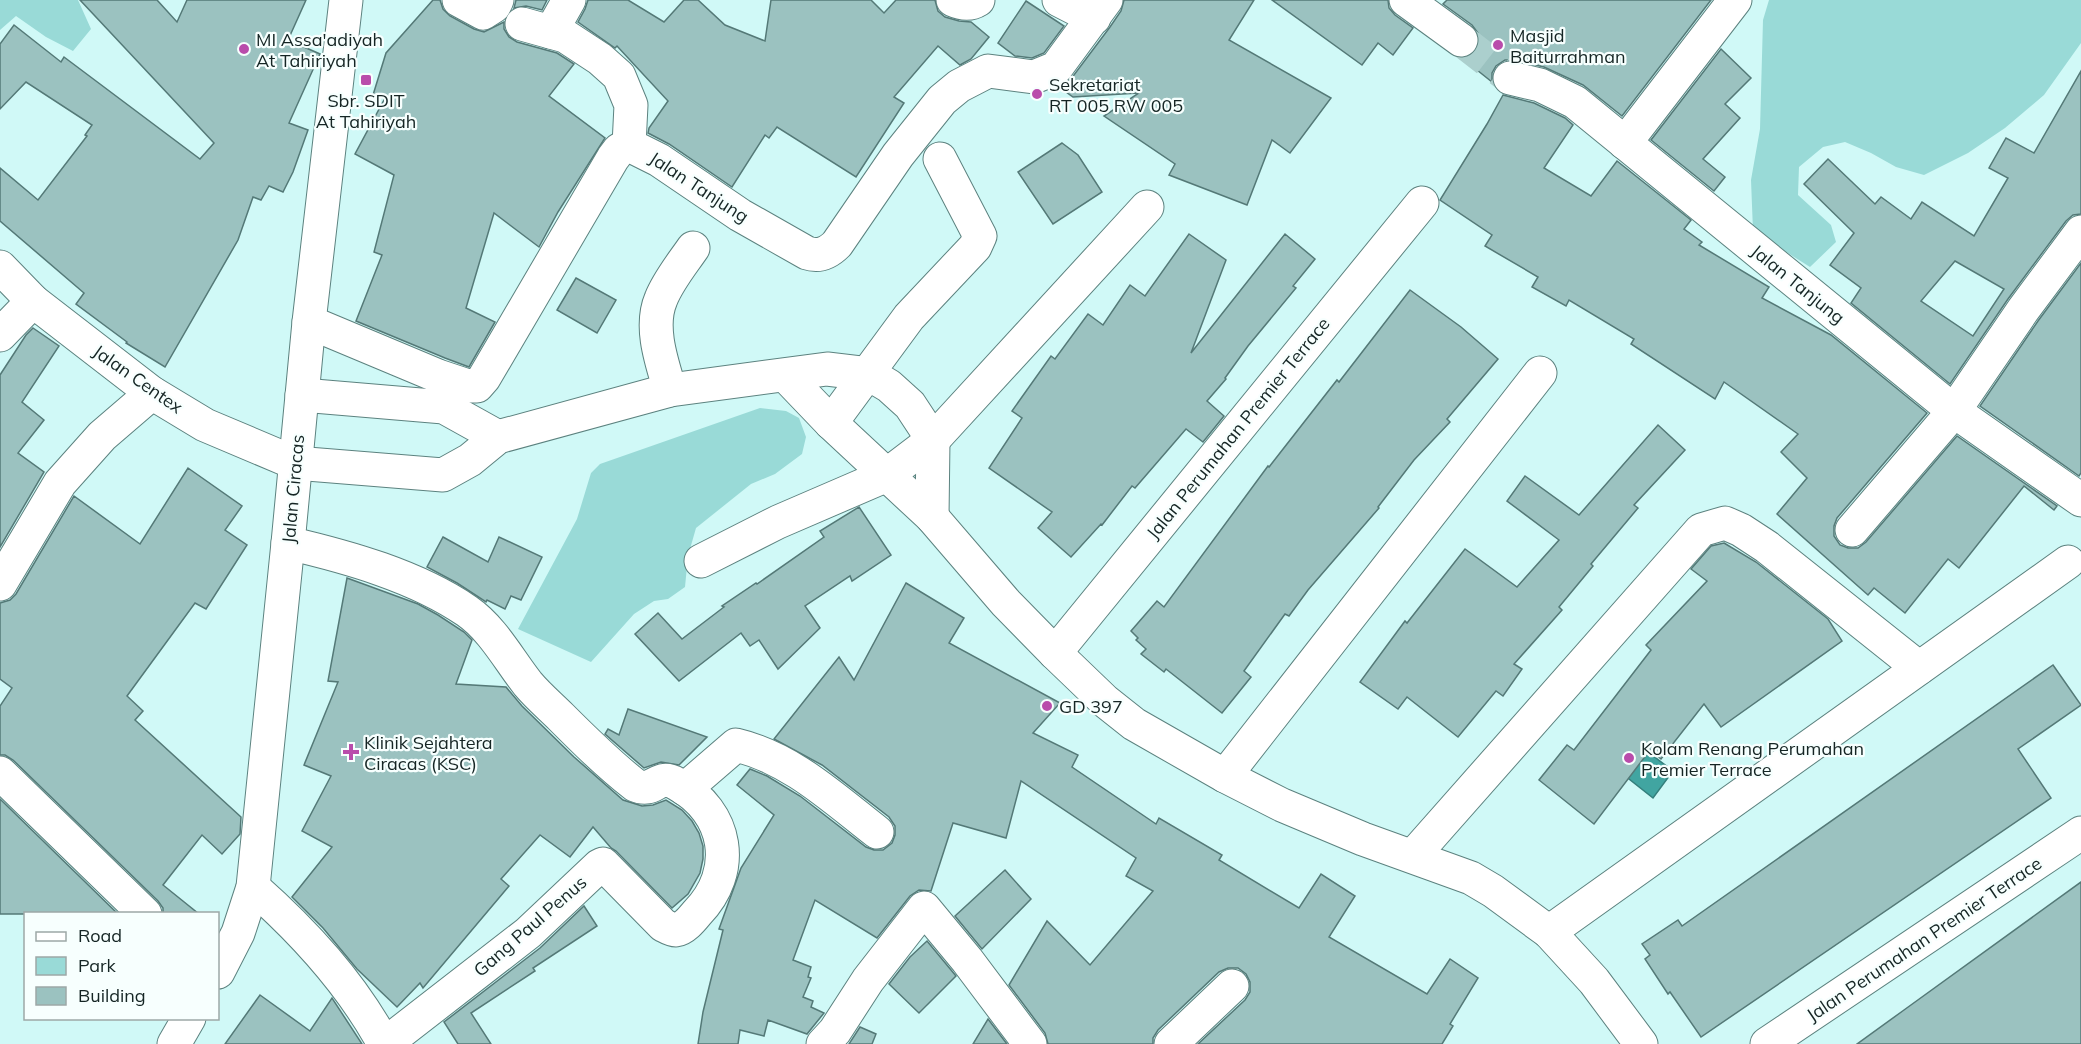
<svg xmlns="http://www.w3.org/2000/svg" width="2081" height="1044" font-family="Mulish,sans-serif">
<rect width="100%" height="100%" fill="#d0f9f7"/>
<g fill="#99dad7">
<path d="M0,0H78L91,29L73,51L46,37L16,16L0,30Z"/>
<path d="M1769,0H2081V43L2044,95L2005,128L1968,153L1924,175L1896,167L1871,153L1845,142L1823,147L1799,167L1798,195L1831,225L1836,242L1810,267L1753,231L1751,180L1760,129L1763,20Z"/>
<path d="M760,408L786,411L799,418L806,437L802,454L775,474L751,484L696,528L688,556L685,587L668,599L654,601L634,614L591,662L518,629L577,519L591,473L600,464Z"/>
</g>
<path fill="#41a5a1" stroke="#347f7c" stroke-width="1.5" d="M1606,720L1673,771L1653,798L1586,745Z"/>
<g fill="#9bc2c0" stroke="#547977" stroke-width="1.5" fill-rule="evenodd">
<path d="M80,0H157L177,22L187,0H306L288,40L320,54L289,123L308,130L293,172L283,192L269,186L261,200L253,197L238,240L165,367L126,343L127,342L76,304L84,293L0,221V168L38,200L87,136L85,135L92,125L26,82L0,109V44L14,25L61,62L64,57L200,159L214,143Z"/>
<path d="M433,0H440L443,9L450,16L474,29L484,32L504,22V29L509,37L517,42L557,53L574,64L549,96L605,138L558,212L539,247L494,213L466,308L495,322L469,367L445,358L356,321L382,255L374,252L394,175L355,154L385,98L373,95L386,53Z"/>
<path d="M516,0H547L542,10L526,6L514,8Z"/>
<path d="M588,0H628L664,22L684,0H698L725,25L765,41L771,0H871L884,13L896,0H935L938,11L945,17L959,21L971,22L989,37L971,59L960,65L938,46L894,97L904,103L856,177L777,127L769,138L765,135L732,187L669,144L648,133L649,128L668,101L617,46L615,48L578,22L585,9Z"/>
<path d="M1124,0H1254L1229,40L1331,98L1290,153L1272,140L1247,205L1169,175L1175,164L1104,116L1139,93L1073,97L1059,87L1071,79L1110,27L1121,11Z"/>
<path d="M1272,0H1388L1389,8L1395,15L1413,28L1393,55L1378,43L1362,65Z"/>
<path d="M1447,0H1711L1622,116L1583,85L1544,67L1514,60H1505L1496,66L1492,73V82L1462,58L1469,57L1476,51L1480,43L1478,33L1472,25L1443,4Z"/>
<path d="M1026,1L1064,26L1044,53L1032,58L1015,56L998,43Z"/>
<path d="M1721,49L1751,78L1725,104L1740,118L1703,159L1725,177L1714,191L1651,140Z"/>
<path d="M2081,71V214L2073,215L2066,221L2008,299L1950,384L1851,303L1861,288L1830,265L1854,233L1804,184L1828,159L1875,204L1881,197L1911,219L1922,202L1974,236L2008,178L1989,168L2006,138L2034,153ZM1955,261L2004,289L1973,336L1921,301Z"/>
<path d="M1503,95L1534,103L1565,118L1573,125L1544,168L1591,196L1617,161L1691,220L1684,229L1702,242L1699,245L1769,287L1762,298L1831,335L1927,413L1837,518L1834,526V536L1840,545L1848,548H1858L1866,542L1957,436L2057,506L2054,510L2024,486L1959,568L1948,559L1905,613L1874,588L1868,595L1777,514L1807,478L1781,452L1798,434L1724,382L1715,399L1631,344L1634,339L1569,300L1566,306L1532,287L1538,277L1485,246L1492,235L1440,200L1487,124Z"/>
<path d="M1062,143L1078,155L1102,192L1053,224L1018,172Z"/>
<path d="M1189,234L1226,260L1191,353L1285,234L1315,259L1293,286L1296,288L1248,346L1225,378L1226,379L1207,401L1224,416L1203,442L1186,429L1135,488L1132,486L1102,525L1101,524L1071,557L1038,528L1052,512L989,468L1022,418L1012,411L1051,356L1055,359L1088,314L1103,325L1130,285L1145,296Z"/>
<path d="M2081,263V473L2079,476L1980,406L2038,321Z"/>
<path d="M576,278L616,300L597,333L557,310Z"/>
<path d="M1410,290L1461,327L1498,359L1447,419L1450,422L1414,460L1378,507L1379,508L1308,590L1289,616L1285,614L1244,671L1251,677L1222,713L1166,669L1164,672L1141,654L1146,649L1136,640L1138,638L1131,631L1157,601L1164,607L1268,466L1269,467L1337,380L1339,382Z"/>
<path d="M33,328L59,346L22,402L44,420L18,453L44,472L0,547V375L26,335Z"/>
<path d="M1658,425L1685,450L1634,505L1638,508L1591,564L1593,566L1559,607L1562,610L1514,664L1522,669L1503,696L1496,691L1458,737L1407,697L1398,709L1360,682L1405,621L1407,623L1465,549L1517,587L1559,540L1507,501L1525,476L1579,515Z"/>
<path d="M188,468L242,506L225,530L247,545L206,609L195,603L127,696L143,711L135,720L241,817L240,834L222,854L202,835L163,885L199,914H163V908L158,901L13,760L5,755H0V706L12,688L0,679V603L10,600L16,594L74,496L140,544Z"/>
<path d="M859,507L891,555L852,581L850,576L805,606L820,628L778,669L759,640L750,646L741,633L679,681L635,634L658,613L682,639L724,607L722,606L756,583L757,584L824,537L820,531Z"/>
<path d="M443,537L488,562L499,537L542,557L521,600L511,596L505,609L487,600L486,602L457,583L427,567Z"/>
<path d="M1724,543L1756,562L1828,619L1842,641L1721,727L1704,704L1661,759L1650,750L1594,824L1539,780L1567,745L1574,750L1651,650L1646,645L1707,581L1691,569L1711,546Z"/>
<path d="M347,578L418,604L438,615L464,632L472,640L456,684L506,687L522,706L574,757L623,800L642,806L653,805L666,800L682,810L692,821L699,833L703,846V859L700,873L688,894L672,908L616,851L611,848L593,827L570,857L540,835L501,879L509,886L423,988L420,983L397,1007L357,969L323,928L292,897L332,847L302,831L331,776L304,765L338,682L328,681Z"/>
<path d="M906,583L964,618L949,643L1060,703L1033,733L1078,755L1072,767L1156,824L1159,818L1222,855L1219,860L1299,908L1321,874L1355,896L1329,937L1427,994L1450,959L1478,978L1450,1024L1453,1026L1442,1044H1198L1245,1000L1250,992V982L1246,974L1238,968H1228L1219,972L1158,1030L1153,1038V1044H1048L1045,1033L1009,985L1047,921L1090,965L1153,891L1126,876L1136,858L1021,781L1006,838L953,823L931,891L919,890L910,896L877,938L815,900L793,960L811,967L808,977L811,978L803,997L813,1001L811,1007L824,1013L807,1034L768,1020L764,1036L740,1030L738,1044H698L703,1012L723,930L719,929L741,868L774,815L737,785L750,769L767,776L800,796L866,847L874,850H883L892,843L895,835V826L889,817L822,765L774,739L839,657L854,680Z"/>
<path d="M2053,665L2081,705L2018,749L2051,798L1701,1037L1670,992L1668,994L1645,959L1650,955L1642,944L1678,920L1682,926Z"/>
<path d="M628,709L707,737L679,765L661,762L644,768L605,734L608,729L619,735Z"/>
<path d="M0,799L118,914H0Z"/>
<path d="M1005,870L1031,899L982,949L955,916Z"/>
<path d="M2081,882V1044H1857L1904,1010Z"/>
<path d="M584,906L597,926L533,968L535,971L471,1013L491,1044H458L444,1022L540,948Z"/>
<path d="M927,941L956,976L919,1013L889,984L910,957Z"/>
<path d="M260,995L310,1031L332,998L362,1044H225Z"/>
<path d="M988,1019L1007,1044H973Z"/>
<path d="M860,1027L876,1034L872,1044H849Z"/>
</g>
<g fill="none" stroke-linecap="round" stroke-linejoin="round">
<path stroke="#abcfcd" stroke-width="33" stroke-dasharray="33 16" stroke-linecap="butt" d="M1461,40L1510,78"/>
<g stroke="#5c827f" stroke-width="35">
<g id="minor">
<path d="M459,0L483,13L494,6L497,0"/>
<path d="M953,0C962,4 970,5 978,0"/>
<path d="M1059,0L1094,18"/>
<path d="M1406,0L1461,40"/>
<path d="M522,24L565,36L600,59L619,76L631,105L629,145"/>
<path d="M551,32L569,0"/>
<path d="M1510,78L1540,85L1575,102L1954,411L2081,500"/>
<path d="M1625,143L1735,0"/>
<path d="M0,267L33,301L152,393L205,425L295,463L443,475L470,460L498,437L670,390L827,369L869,374L889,386L910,405L933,440L932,517"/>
<path d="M309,322L438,376L468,386H477L484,378L613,158L619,150L629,145L659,160L740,215L807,253C819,257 828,253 837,244L898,155L942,100L959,86L988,71L1034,77L1056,68L1106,0"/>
<path d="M0,335L33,301"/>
<path d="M786,376L831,423L932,517L1006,603L1055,653L1105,701L1134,724L1225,776L1282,805L1363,839L1471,878L1493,891L1549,932L1594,981L1641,1044"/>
<path d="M670,390C662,363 649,327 661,299C668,281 682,264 693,248"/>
<path d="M302,395L444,407L498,437"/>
<path d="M831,423L909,317L975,247L980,236L940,159"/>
<path d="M1852,530L1954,411L2023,310L2081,232"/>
<path d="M288,543C348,557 416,576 467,611C493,629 509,660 528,684C538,696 550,706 561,717C584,740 608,764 635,785C656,794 656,772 677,784C728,812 738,871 697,913C692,919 684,929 676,930C671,930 667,927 663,925L603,864L599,866L528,933L385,1044"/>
<path d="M701,561L778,522L887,475L933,440L1147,207"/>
<path d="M0,584L60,483L102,436L152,393"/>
<path d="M1055,653L1422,203"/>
<path d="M0,773L145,914"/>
<path d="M1225,776L1540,373"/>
<path d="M685,789L736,745C791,758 833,798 877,832"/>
<path d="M1413,856L1701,530L1725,523L1741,530L1767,547L1919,668"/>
<path d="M253,887C305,933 351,983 384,1044"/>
<path d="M1549,932L2068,562"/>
<path d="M218,972L238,933L253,887L288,543L309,322L346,0"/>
<path d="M174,1044L189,1018"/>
<path d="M823,1044L835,1031L868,980L924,908L967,960L1030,1044"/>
<path d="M1171,1044L1232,986"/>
<path d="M1767,1044L2081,833"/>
</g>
</g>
<use href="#minor" stroke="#fff" stroke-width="33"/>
</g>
<g fill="#b94cab" stroke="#f7fffe" stroke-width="2">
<circle cx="1498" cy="45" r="6"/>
<circle cx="244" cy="49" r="6"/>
<rect x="360" y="74" width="12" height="12" rx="3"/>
<circle cx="1037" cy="94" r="6"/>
<circle cx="1047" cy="706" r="6"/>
<path d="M348 743h6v6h6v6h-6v6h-6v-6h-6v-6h6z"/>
<circle cx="1629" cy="758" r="6"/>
</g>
<g text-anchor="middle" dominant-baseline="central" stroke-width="4.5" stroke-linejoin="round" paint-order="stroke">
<g font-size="18" fill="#152524" stroke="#f7fffe" text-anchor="start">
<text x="1510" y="35">Masjid<tspan x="1510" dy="21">Baiturrahman</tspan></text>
<text x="256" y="39">MI Assa'adiyah<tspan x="256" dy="21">At Tahiriyah</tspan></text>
<text x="1049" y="84">Sekretariat<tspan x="1049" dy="21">RT 005 RW 005</tspan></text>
<text x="366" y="100" text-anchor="middle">Sbr. SDIT<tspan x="366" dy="21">At Tahiriyah</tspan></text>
<text x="1059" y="706">GD 397</text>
<text x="364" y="742">Klinik Sejahtera<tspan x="364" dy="21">Ciracas (KSC)</tspan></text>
<text x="1641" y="748">Kolam Renang Perumahan<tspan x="1641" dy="21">Premier Terrace</tspan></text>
</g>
<g font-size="18" fill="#152524" stroke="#f7fffe">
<text transform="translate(699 187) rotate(33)">Jalan Tanjung</text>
<text transform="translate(1798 284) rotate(39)">Jalan Tanjung</text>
<text transform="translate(138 379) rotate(35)">Jalan Centex</text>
<text transform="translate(1238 428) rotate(-51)">Jalan Perumahan Premier Terrace</text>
<text transform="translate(293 489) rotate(-85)">Jalan Ciracas</text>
<text transform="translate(530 926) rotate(-41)">Gang Paul Penus</text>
<text transform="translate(1924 939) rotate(-34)">Jalan Perumahan Premier Terrace</text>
</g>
</g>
<rect x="24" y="912" width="195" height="108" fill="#f7fffe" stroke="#9da8a7" stroke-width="1.5"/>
<rect x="36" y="932" width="30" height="9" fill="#ffffff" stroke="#9da8a7" stroke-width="1.5"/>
<text x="78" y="942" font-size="18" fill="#152524">Road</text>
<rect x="36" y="957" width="30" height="18" fill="#99dad7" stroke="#9da8a7" stroke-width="1.5"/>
<text x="78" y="972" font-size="18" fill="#152524">Park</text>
<rect x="36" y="987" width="30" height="18" fill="#9bc2c0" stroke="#9da8a7" stroke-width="1.5"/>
<text x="78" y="1002" font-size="18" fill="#152524">Building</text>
</svg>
